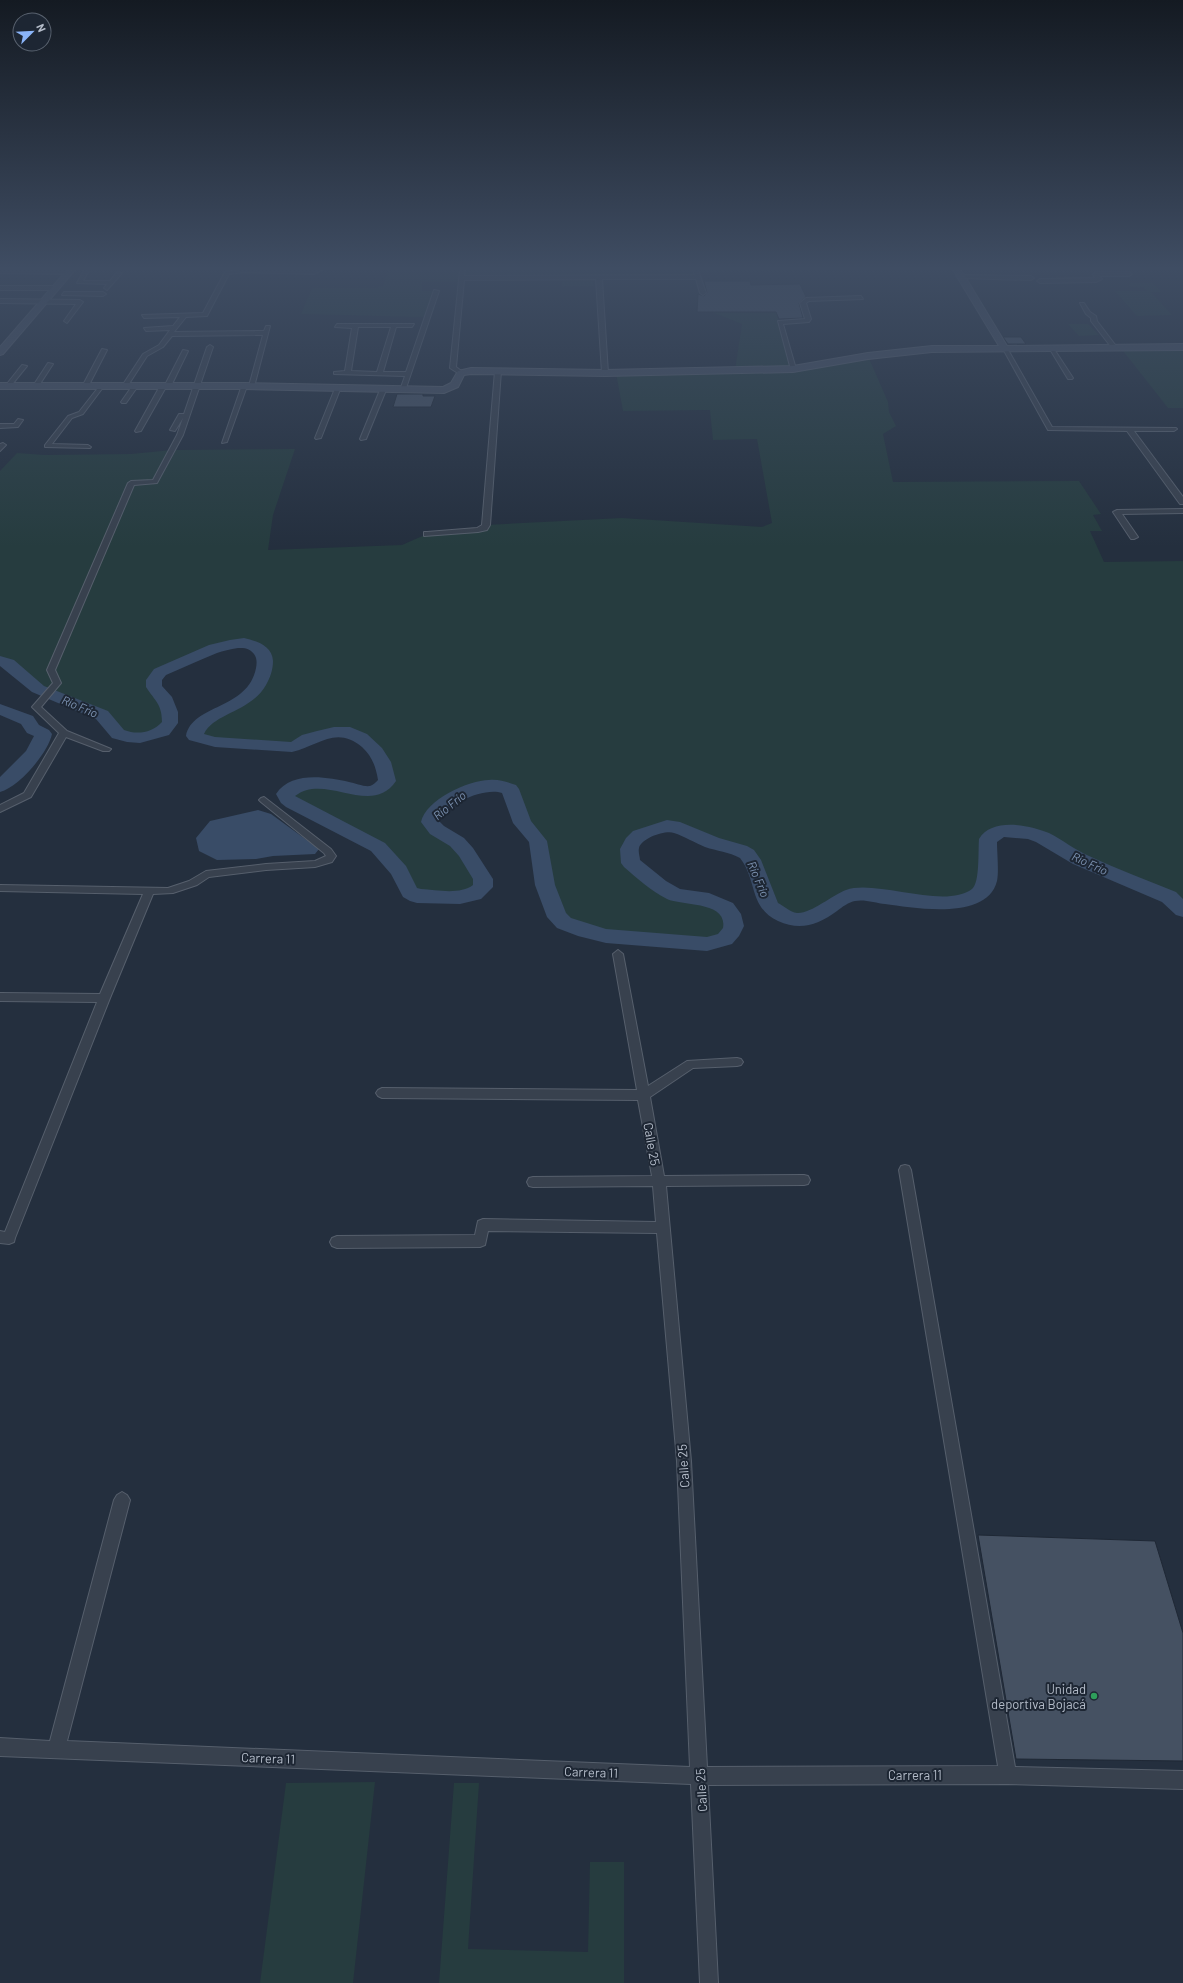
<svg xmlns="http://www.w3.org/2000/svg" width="1183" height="1983" font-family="Barlow,sans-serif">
<rect width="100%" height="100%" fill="#242f3e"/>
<g fill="#263c3f">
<path d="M388,270H842L697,272V277L461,278L460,282H422V291H436L428,314L423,317L301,314L312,288H377L378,287L383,286Z"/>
<path d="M562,280L593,281L594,286H562Z"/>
<path d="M1131,283H1153L1161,292H1151L1172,315L1137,316L1115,291H1148L1143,288L1145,287L1138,288L1129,286Z"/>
<path d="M712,312H776L793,369L868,356L888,402L889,412L896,426L883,434L893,482L1079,481L1101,514L1093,515L1102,531H1090L1104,562L1183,561V910C1153,883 1115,876 1080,860C1063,852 1048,837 1029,833C1012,829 1003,830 988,839C988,849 987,859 987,870C987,874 988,878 987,882C980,920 881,894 854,894C820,903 812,938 770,907L752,860L747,854L740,850L713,843L690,834L680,829L667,826L640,835L633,842L629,849L631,863L659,886L675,895L709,900L726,908L731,914L734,926L732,931L725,939L707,944L606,936L585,931L564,923L557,917L545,885L538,841L522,823L510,789C481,776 451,797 431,817L430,822L437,830L457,842L466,852L483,879V887L474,894L460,897L417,896L410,892L399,871L378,847L293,803L287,799L285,794C305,776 330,783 353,789C359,790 366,792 372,791C379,790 383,786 387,781C385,762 377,749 361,738C357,736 354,733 350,732C338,730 319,735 308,739C301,742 301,745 292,747L215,742L201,739L195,736L196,730C203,725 210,717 218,713C230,707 246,702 254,691C261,681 268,665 263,654C248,624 182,664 160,672L154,680V687L164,697L170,712V723L163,731L152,735L140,738L127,737L118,734L102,715L38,689L8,663L0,661V471L17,453L45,455L131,454L172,450L295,449L273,515L268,550L402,545L427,534L478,530L486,525L622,518L762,527L772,523L757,439L713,440L710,410L623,411L616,373L735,370L742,324Z"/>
<path d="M1068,324H1088L1099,335L1079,336Z"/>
<path d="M1120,347H1183V408H1168Z"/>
<path d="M375,1782L353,1983H260L286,1783Z"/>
<path d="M454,1783H479L468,1949L588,1952L590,1862H624V1983H439Z"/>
</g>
<path fill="#394c67" d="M258,810L271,814L319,849L315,854L273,856L256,859L217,860L199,851L196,838L210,821Z"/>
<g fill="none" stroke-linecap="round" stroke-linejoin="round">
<g fill="#394c67" fill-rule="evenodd">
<path d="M244,638C256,641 272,645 273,661C273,670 270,678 266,685C251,712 214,713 204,734L215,737L291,742L302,735L317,731L334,727H350L367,734L382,748L391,762L396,781C371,818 326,772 295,796L385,843L406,866L417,888L421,889C437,890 460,895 473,885V879L459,856L450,846L430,834L421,822C425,800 469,780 489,780C499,779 507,782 516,785L519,789L531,821L547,841L555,885L566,913L571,918L606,929L707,937L718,934L723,928C728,901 682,906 667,899C651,891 638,879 624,867L621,863L620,849L626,838L633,831L667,820L680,822L719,838L747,846L754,850L761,860L778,903C784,906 790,912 797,913C811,914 832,895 846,890C876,879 944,910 972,889C980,883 978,850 979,839C992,817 1029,825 1049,833C1063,840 1075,850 1089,856C1117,869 1147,880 1176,892L1183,899V917L1176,915L1162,902L1073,864L1036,842L1028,839L1004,837L997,842C997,852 999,872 997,881C987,921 915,908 885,904C876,903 864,899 855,901C849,902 842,907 837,911C818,925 800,931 778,921C749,908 757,879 740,858C729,852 717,851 705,847C695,843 684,836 674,833C665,830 642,838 639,848C638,852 640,857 640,860L666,881L680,889L709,893L733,903L741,914L744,926L739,936L732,944L707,951L606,943L578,936L557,928L547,917L535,885L529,842L513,823L502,793C484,787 446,804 439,821L444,826L464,838L473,848L493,879V887L481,899L460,904L417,903L410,901L403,897L391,874L371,851L286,807L281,803L276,794C291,771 326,777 349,782C355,783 364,787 370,786C373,785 376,782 378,780C376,767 372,756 362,747C336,725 318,746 292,752L215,747L189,740L186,736C192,704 248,710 256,668C257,663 257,658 254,654C249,648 245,648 238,648C230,649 223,651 217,653C199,660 183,668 166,675L162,680V686L172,697L178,712V723L169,735L140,743L127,742L112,738L96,719L32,692L0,666V656L14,660L44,686L108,711L124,730C137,735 152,733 162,722C162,704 155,701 146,687V680L154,669L209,645L230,640Z"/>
<path d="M0,704L33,716L39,725L49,730L52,734C48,753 19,787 0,792V777L26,751L34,736L27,733L21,724L0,715Z"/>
</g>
</g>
<g fill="#455162" stroke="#1f2835">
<path d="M704,281H750L751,285L800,284L806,297L799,303L803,318L779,319L776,312H697L698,294L704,296L707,293Z"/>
<path d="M1003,337H1021L1026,344H1008Z"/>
<path d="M397,394H423V396H435L431,407H393Z"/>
<path d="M978,1535L1155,1541L1183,1633V1761L1016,1759Z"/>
</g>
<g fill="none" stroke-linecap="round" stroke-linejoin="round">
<g stroke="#565f6c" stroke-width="2">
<g id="street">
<path d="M0,270H69L72,272L69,274L0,273Z"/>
<path d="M84,270H89L83,281H110L117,272L122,273L107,290L104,288L107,284L77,283Z"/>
<path d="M239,270H322L314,274L244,272L229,274L207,316L186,317L174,332L264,331L266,326H270L254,387L249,386L263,335L172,336L163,347L147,356L127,387H123L122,386L143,354L159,345L170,330L146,331L144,328L173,326L180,317L144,318L142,315L203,313L225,272Z"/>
<path d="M460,270H465L464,276L695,275L693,270H698L706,293L703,295L700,293L696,279H602L608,373L605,375L602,373L596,279L464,280L456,367L464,373L461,375L450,368Z"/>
<path d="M1096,272H1129L1132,274L1129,276H1100L1102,279L1096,282L1040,283L1037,281L1040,279L1095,278L1093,274Z"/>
<path d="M962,275L1031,276L1034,278L1031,280L960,278Z"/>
<path d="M0,286H56L59,288L56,290H0Z"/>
<path d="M434,290L439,291L405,391L400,390L405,376L334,374V372L345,371L352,328L335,327L337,324H414L412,327H396L383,372H406ZM358,327H391L377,372L351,371Z"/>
<path d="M64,292H103L106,294L103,296L62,295Z"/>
<path d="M861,296L863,299L809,301L806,303L811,319L809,322L783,324L796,369L791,370L778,321L805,319L800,303L806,298Z"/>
<path d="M0,299L80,300L83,302L67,323L64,321L76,304L0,303Z"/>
<path d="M1080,303H1084L1090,312L1096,316L1097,321L1116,346V348H1112L1091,321V318L1086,314Z"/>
<path d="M210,345L213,347L183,435L157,483L134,485L55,670L61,683L41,707L67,731L111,749L109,751H103L66,737L31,797L0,812V805L24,793L59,733L32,707L53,683L47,670L128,483L131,481L153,480L177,435L183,418L175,431L170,430L179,414H184L207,347Z"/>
<path d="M1048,346H1052L1073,378L1072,379H1068Z"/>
<path d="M1002,347L1007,348L1052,427L1176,428L1177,429L1174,431H1134L1183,497V504H1180L1127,431L1048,430Z"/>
<path d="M102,349L107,350L89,385L84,386L83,385Z"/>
<path d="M183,350L188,351L171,386L166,387L141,431L136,432L135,431L160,386L165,385Z"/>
<path d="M48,363L53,364L38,387H34L33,386Z"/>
<path d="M22,365L27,366L10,387H6V385Z"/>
<path d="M498,369L501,371L490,525L487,530L478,532L424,536V532H427L477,528L482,525L495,371Z"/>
<path d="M101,384L104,386L83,414L72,418L52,444L88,445L91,447L90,448L45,447V445L68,416L79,412Z"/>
<path d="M133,385L138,386L126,403H122L121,402Z"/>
<path d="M242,385L247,386L227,442L222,443Z"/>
<path d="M336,386L341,387L321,438L316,439L315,438Z"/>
<path d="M383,388L386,390L366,439L361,440L360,439L380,390Z"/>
<path d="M18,419L23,420L18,427L0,428V424H14Z"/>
<path d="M3,443L6,445L0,451V444Z"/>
<path d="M1183,509V513L1122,514L1138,537L1134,539H1131L1113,512L1117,510Z"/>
<path d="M264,797L331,849L336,856L332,862L315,867L266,870L209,877L197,885L173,893L153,894L110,998L15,1238L14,1242L9,1244L0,1243V1231L5,1232L97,1002L0,1001V993L100,994L143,894L0,891V885L168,888L189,881L206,871L266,864L315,861L326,856L324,853L261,802L259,800L261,798Z"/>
<path d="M618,950L623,954L648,1086L687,1061L737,1058L741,1059L743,1062L741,1065L737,1066L693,1068L650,1097L664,1176L804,1175L808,1176L810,1180L808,1184L804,1185L666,1186L691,1461L707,1767L998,1766L899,1170L901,1166L905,1165L909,1166L911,1170L1015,1767L1183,1771V1789L1008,1784L708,1785L718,1983H700L691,1784L0,1756V1738L50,1741L114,1500L117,1495L122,1492L127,1495L130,1500L67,1741L690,1767L677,1461L657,1233L488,1231L485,1245L480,1247L337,1248L332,1246L330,1242L332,1238L337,1236L475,1235L478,1221L483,1219L656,1222L653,1186L533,1187L529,1186L527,1182L529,1178L533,1177L652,1176L638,1100L382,1098L378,1096L376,1093L378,1090L382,1088L637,1090L613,954Z"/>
</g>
</g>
<g stroke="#565f6c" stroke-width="2">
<g id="secondary">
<path d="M67,270H75L3,354L0,355V347Z"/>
<path d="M953,270H961L1007,346L1183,344V350L932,352L868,359L793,372L605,376L471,374L464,375L458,387L444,393L244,389H0V383H244L443,387L451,383L458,371L471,368L605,370L793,366L868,353L932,346H999Z"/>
</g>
</g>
<use href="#street" fill="#38414e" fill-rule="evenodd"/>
<use href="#secondary" fill="#465061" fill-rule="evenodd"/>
</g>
<linearGradient id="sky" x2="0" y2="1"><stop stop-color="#141a22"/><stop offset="0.49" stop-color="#3f4d63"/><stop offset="1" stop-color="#3f4d63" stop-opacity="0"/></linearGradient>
<rect width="1183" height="547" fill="url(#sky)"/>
<circle fill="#2e9e5b" stroke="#1d2633" stroke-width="1.5" cx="1094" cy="1696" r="4"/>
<g text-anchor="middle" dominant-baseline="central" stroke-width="4" stroke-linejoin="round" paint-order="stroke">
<g font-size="12" font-style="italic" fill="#7c92b1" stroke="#1d2633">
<text transform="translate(80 706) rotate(23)">Río Frío</text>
<text transform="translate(449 805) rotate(-39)">Río Frío</text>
<text transform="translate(1090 863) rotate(25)">Río Frío</text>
<text transform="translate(759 879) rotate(67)">Río Frío</text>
</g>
<g font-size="13" fill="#b4bcc9" stroke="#1d2633">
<text transform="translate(652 1144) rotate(80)">Calle 25</text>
<text transform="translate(683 1466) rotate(-94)">Calle 25</text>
<text transform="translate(268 1758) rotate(2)">Carrera 11</text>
<text transform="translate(591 1772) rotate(2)">Carrera 11</text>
<text x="915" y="1775">Carrera 11</text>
<text transform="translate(701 1790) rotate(-93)">Calle 25</text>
</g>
<g font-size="13" fill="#b4bcc9" stroke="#1d2633" text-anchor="end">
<text x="1086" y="1689">Unidad<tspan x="1086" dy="15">deportiva Bojacá</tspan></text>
</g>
</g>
<g transform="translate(32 32) rotate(66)"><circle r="19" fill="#1d2633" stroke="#59626f"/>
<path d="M0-3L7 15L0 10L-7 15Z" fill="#8ab4f8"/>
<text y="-6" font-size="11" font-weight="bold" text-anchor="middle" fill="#b4bcc9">N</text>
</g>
</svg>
